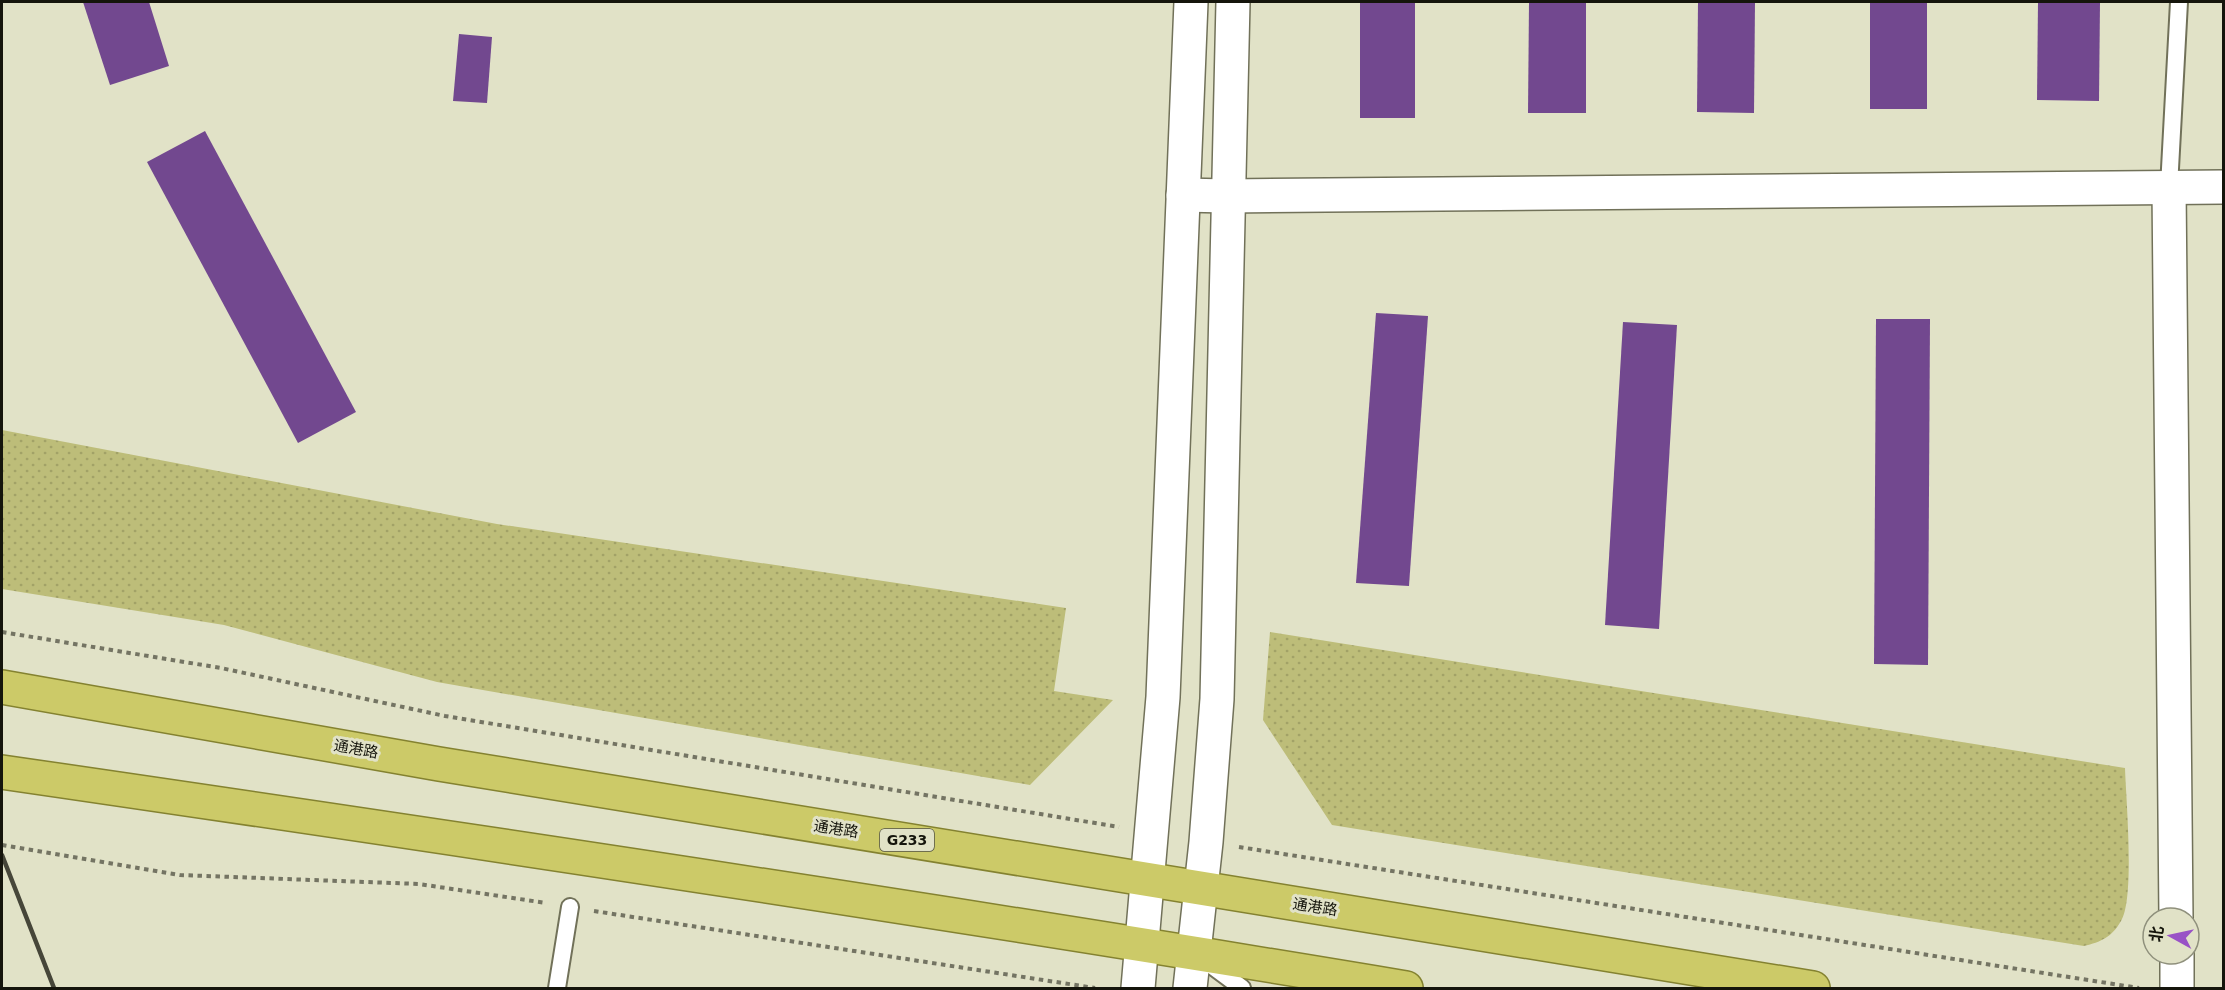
<svg xmlns="http://www.w3.org/2000/svg" width="2225" height="990" font-family="'DejaVu Sans','Noto Sans SC',sans-serif">
<defs>
<pattern id="park-dots" width="8" height="8" patternUnits="userSpaceOnUse" patternTransform="scale(1.5)"><rect width="8" height="8" fill="#bdbd79"/><path d="M2 2h.1M6 6h.1" fill="none" stroke="#a2a267" stroke-width="1.8" stroke-linecap="round"/></pattern>
</defs>
<rect width="100%" height="100%" fill="#e1e2c7"/>
<g fill="url(#park-dots)">
<path d="M2,430L497,524L1066,608L1054,691L1113,700L1030,785L437,682L224,625L2,589Z"/>
<path d="M1270,632L2125,768C2126,799 2135,899 2121,921C2112,937 2101,942 2084,946L1332,825L1263,720Z"/>
</g>
<g fill="#72488f">
<path d="M83,2H149L169,66L110,85Z"/>
<rect x="1360" y="2" width="55" height="116"/>
<path d="M1529,2H1586V113H1528Z"/>
<path d="M1698,2H1755L1754,113L1697,112Z"/>
<rect x="1870" y="2" width="57" height="107"/>
<path d="M2038,2H2100L2099,101L2037,100Z"/>
<path d="M459,34L492,37L487,103L453,101Z"/>
<path d="M205,131L356,412L298,443L147,162Z"/>
<path d="M1376,313L1428,316L1409,586L1356,583Z"/>
<path d="M1876,319H1930L1928,665L1874,664Z"/>
<path d="M1623,322L1677,325L1659,629L1605,625Z"/>
</g>
<g fill="none" stroke-linecap="round" stroke-linejoin="round">
<g stroke="#717159" stroke-width="20">
<g id="service">
<path d="M2169,187L2179,2"/>
<path d="M1207,962L1242,988"/>
<path d="M557,988L570,907"/>
</g>
</g>
<g stroke="#717159" stroke-width="36">
<g id="minor">
<path d="M2169,187L2176,918"/>
<path d="M1183,195L1227,196L2224,187"/>
<path d="M2177,954V988"/>
</g>
</g>
<g stroke="#717159" stroke-width="36">
<g id="secondary">
<path d="M1138,988L1163,697L1191,2"/>
<path d="M1190,988L1206,842L1217,699L1233,2"/>
</g>
</g>
<g stroke="#848230" stroke-width="36">
<g id="trunk">
<path d="M2,687L439,764L1813,988"/>
<path d="M2,772C470,840 939,910 1406,988"/>
</g>
</g>
<g stroke="#747463" stroke-width="4" stroke-dasharray="4.5 4.5" stroke-linecap="butt">
<path d="M2,632L221,668L445,716L1119,827"/>
<path d="M2,845L180,875L419,884L546,903"/>
<path d="M1239,847L2139,988"/>
<path d="M594,911L1095,988"/>
</g>
<use href="#service" stroke="#fff" stroke-width="16"/>
<use href="#minor" stroke="#fff" stroke-width="33"/>
<use href="#secondary" stroke="#fff" stroke-width="33"/>
<use href="#trunk" stroke="#ccca68" stroke-width="33"/>
<path stroke="#464639" stroke-width="4.5" d="M2,855L54,988"/>
</g>
<g text-anchor="middle" dominant-baseline="central" stroke-width="6" stroke-linejoin="round" paint-order="stroke">
<rect fill="#e1e2c7" stroke="#525244" stroke-width="1.5" x="880" y="829" width="54" height="22" rx="4.5"/>
<g font-size="14" font-weight="bold" fill="#15150c">
<text x="907" y="840">G233</text>
</g>
<g font-size="15" fill="#15150c" stroke="#e1e2c7">
<text transform="translate(356 749) rotate(10)">通港路</text>
<text transform="translate(836 829) rotate(9)">通港路</text>
<text transform="translate(1315 907) rotate(9)">通港路</text>
</g>
</g>
<rect width="2225" height="990" fill="none" stroke="#15150c" stroke-width="6"/>
<g transform="translate(2171 936) rotate(278)"><circle r="28" fill="#e1e2c7" stroke="#8f907c" stroke-width="1.5"/>
<path d="M0-4.5L10 22L0 15L-10 22Z" fill="#9952c6"/>
<text y="-9" font-size="16" font-weight="bold" text-anchor="middle" fill="#15150c">北</text>
</g>
</svg>
